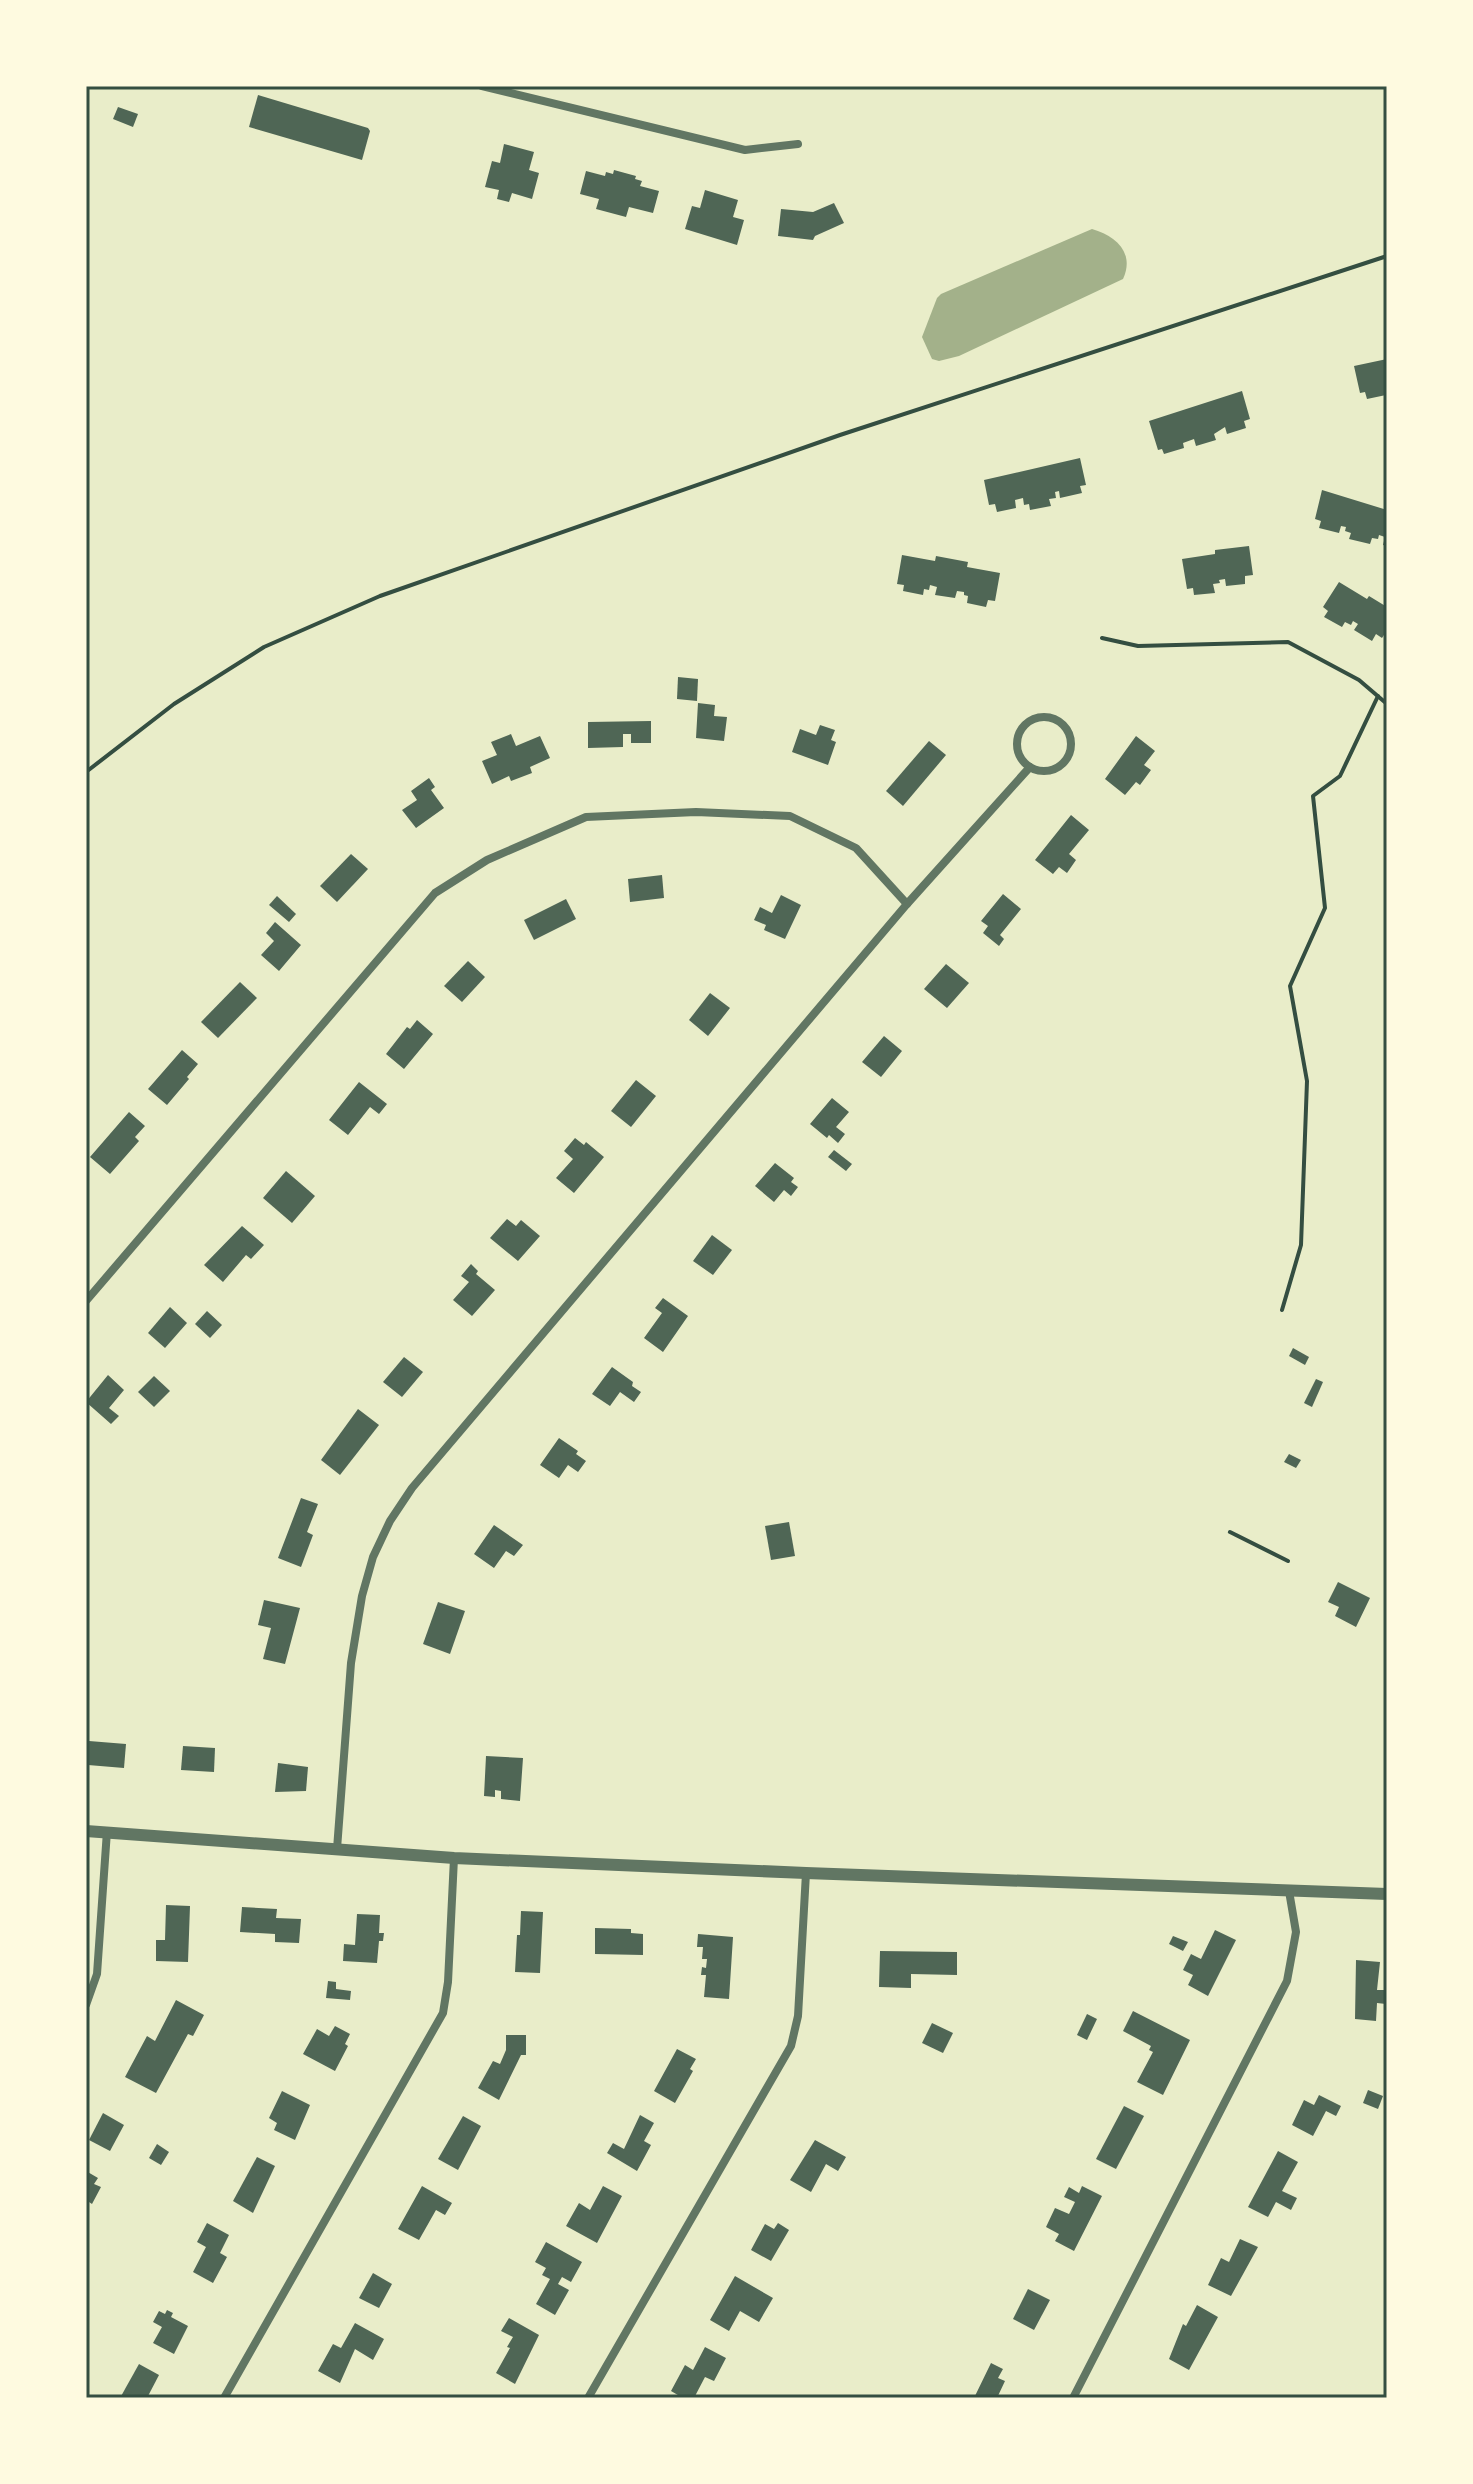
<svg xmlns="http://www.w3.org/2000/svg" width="1473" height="2484" font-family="Helvetica,sans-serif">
<rect width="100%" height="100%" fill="#e9edc9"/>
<path fill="#a3b18a" d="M1092,229C1116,236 1135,253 1123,279L959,356L939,361L932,359L922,337L937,298L941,294Z"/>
<g fill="#4f6655">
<path d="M258,95L368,128L370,131L362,160L249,127Z"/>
<path d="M118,107L138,114L133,127L113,119Z"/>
<path d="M504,144L534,152L529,170L539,173L532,199L512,193L509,202L497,199L499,190L485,187L492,161L500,163Z"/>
<path d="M614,170L636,176L635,179L642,181L640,186L659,191L653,213L629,207L626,217L596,209L599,199L580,194L586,171L605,176L606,172L613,174Z"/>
<path d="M705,190L738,200L733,217L744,220L737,245L685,229L692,206L700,208Z"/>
<path d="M834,203L844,223L815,236L813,240L778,236L781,209L813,212Z"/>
<path d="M1387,359L1386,395L1367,399L1365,392L1360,393L1354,366Z"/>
<path d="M1242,391L1250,419L1244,421L1246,428L1227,434L1225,427L1214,434L1216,440L1196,446L1194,439L1183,443L1184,448L1164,454L1162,449L1158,450L1149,421Z"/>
<path d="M1080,458L1086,485L1080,486L1082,493L1060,498L1059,491L1055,492L1056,498L1049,499L1051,506L1030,510L1029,504L1024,505L1023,498L1015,500L1016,508L997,512L995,504L989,505L984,480Z"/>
<path d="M1322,490L1387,510V546L1383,545L1385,537L1379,535L1378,539L1372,538L1370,544L1349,539L1351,533L1345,531L1346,527L1341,526L1339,533L1319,528L1321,521L1315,519Z"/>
<path d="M1249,546L1253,575L1245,576V584L1226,586L1225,579L1219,580L1220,583L1213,584L1215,593L1194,595L1193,588L1187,589L1182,559L1215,554V550Z"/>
<path d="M902,555L935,561L936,556L968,562L967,567L1000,573L995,601L988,600L986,607L967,603L968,596L964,595V592L957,591L955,598L935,595L937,587L930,585L929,590L924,589L923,595L903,591L904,585L897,584Z"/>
<path d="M1339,582L1367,599L1369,596L1387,607V637L1384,635L1382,638L1376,634L1372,641L1354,630L1358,624L1353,621L1351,625L1345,622L1342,627L1324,617L1328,611L1323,607Z"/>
<path d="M678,677L698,679L697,701L677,699Z"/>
<path d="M698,703L715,705L714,716L727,717L724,741L696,738Z"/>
<path d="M651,721V743H631V734H623V747L588,748V722Z"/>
<path d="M820,725L835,730L831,740L836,742L828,765L792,752L800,729L816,735Z"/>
<path d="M511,734L516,746L540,736L550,758L530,767L532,773L511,781L509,776L492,784L482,761L497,755L491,742Z"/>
<path d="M1136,736L1155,751L1144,765L1151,770L1140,785L1136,782L1125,795L1105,779Z"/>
<path d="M929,741L946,755L903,806L886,791Z"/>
<path d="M429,778L435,787L431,790L444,808L416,828L402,810L417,800L411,791Z"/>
<path d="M1071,815L1089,830L1069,854L1076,860L1067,873L1059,867L1053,874L1035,860Z"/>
<path d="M351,854L368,869L337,902L320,886Z"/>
<path d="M662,875L664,898L630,902L628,879Z"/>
<path d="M1003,894L1021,909L1000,935L1004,939L999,946L983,933L988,926L981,921Z"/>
<path d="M781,895L801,905L785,939L764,930L766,925L754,920L760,907L772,913Z"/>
<path d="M277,896L296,914L289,922L269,905Z"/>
<path d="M566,899L576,919L534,940L524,920Z"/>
<path d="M275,922L301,945L279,971L261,955L274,941L266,933Z"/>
<path d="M468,961L485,977L462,1002L444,986Z"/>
<path d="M946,964L969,983L947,1008L924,989Z"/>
<path d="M240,982L257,998L218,1038L201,1022Z"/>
<path d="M710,993L730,1008L708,1036L689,1020Z"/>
<path d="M417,1020L433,1034L404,1069L386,1054L407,1027L410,1029Z"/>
<path d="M884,1036L902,1051L881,1077L862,1062Z"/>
<path d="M182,1050L198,1064L187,1077L189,1079L167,1105L148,1089Z"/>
<path d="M636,1080L656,1096L631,1127L611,1111Z"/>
<path d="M359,1082L387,1104L379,1114L370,1107L348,1135L329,1120Z"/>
<path d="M832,1098L849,1112L836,1127L845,1134L838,1143L829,1135L827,1138L810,1124Z"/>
<path d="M129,1112L145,1126L135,1137L139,1141L110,1174L90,1157Z"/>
<path d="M575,1138L584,1145L586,1142L604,1157L574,1193L556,1178L573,1159L564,1151Z"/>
<path d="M834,1150L852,1164L846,1171L828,1157Z"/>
<path d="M775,1163L794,1178L791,1182L798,1187L791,1196L784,1190L774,1202L755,1186Z"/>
<path d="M286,1171L315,1196L292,1223L263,1198Z"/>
<path d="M507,1219L516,1226L521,1220L540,1236L518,1261L490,1238Z"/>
<path d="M242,1226L264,1245L251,1259L246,1255L223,1282L204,1265Z"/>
<path d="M712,1235L732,1250L713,1275L693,1261Z"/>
<path d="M471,1264L478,1271L476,1274L495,1290L472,1316L453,1300L469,1282L461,1276Z"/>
<path d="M663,1298L688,1316L663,1352L644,1338L662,1313L655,1308Z"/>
<path d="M170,1307L187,1323L165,1348L148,1333Z"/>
<path d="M207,1311L222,1325L210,1338L195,1324Z"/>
<path d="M1293,1348L1309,1357L1305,1365L1289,1356Z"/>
<path d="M404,1357L423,1372L402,1397L383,1382Z"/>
<path d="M612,1367L633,1382L632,1386L641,1392L634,1402L620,1392L610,1406L592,1394Z"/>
<path d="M108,1375L124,1390L109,1408L119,1416L111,1424L86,1402Z"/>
<path d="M154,1376L170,1391L154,1407L138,1392Z"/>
<path d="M1316,1379L1323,1382L1312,1407L1304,1403Z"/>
<path d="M358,1409L379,1425L340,1475L321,1460Z"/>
<path d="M559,1438L578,1451L576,1454L586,1461L578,1472L568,1465L559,1478L540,1465Z"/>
<path d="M1289,1454L1301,1460L1296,1468L1284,1462Z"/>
<path d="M301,1498L318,1504L307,1532L313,1535L301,1567L278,1558Z"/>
<path d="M789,1522L795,1556L771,1560L765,1526Z"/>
<path d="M494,1525L523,1545L514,1556L506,1551L494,1568L474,1554Z"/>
<path d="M1338,1582L1370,1598L1356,1627L1335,1616L1339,1607L1328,1602Z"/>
<path d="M264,1600L300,1608L285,1664L263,1659L271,1628L258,1625Z"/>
<path d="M438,1602L465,1611L450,1654L423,1644Z"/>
<path d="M89,1741L126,1744L124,1768L88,1765Z"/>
<path d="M183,1746L215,1748L214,1772L181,1770Z"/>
<path d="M486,1756L523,1758L520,1801L501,1799V1791L495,1790V1797L484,1796Z"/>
<path d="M278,1763L308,1767L306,1791L275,1792Z"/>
<path d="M166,1905L190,1906L188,1962L156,1961V1940H165Z"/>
<path d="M242,1907L277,1909L276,1918L301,1919L299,1943L275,1942V1934L240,1932Z"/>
<path d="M521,1911L543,1912L540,1973L515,1972L517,1935H520Z"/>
<path d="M357,1914L380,1915L379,1933H384L383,1941H379L377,1963L343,1961L344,1944L355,1945Z"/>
<path d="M595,1928L631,1929V1933L643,1934V1955L595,1954Z"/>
<path d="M1215,1930L1236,1940L1208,1996L1188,1985L1193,1975L1183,1970L1191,1954L1201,1959Z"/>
<path d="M698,1934L733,1937L729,1999L704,1997L706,1975H701L702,1967L706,1968L707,1959H702L703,1947H697Z"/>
<path d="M1173,1936L1188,1942L1183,1951L1169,1944Z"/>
<path d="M880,1951L957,1952V1975L911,1974V1988L879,1987Z"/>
<path d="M1356,1960L1380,1962L1377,1990H1387L1386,2004L1377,2003L1376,2021L1355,2019Z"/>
<path d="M328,1981L336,1982V1989L351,1991L350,2000L326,1998Z"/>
<path d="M176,2000L204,2015L193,2036L188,2034L156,2093L125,2077L147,2036L155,2041Z"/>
<path d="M1133,2011L1190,2040L1163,2095L1137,2082L1153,2052L1149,2050L1151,2046L1123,2031Z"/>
<path d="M1087,2014L1097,2019L1087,2040L1077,2035Z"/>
<path d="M932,2023L953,2033L943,2053L922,2043Z"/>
<path d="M335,2026L350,2034L345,2044L348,2046L335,2071L303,2054L317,2029L329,2036Z"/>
<path d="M506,2035H526V2055H521L499,2100L478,2088L493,2061L500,2064L506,2050Z"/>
<path d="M677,2049L696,2059L690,2069L693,2071L675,2103L654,2091Z"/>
<path d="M1368,2090L1383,2096L1378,2109L1363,2103Z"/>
<path d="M282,2091L310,2105L295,2140L274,2130L277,2123L269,2118Z"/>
<path d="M1319,2095L1341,2106L1336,2116L1326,2111L1313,2136L1292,2125L1304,2100L1314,2105Z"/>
<path d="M1124,2106L1144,2116L1116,2169L1096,2159Z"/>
<path d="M103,2113L124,2125L110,2151L89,2140Z"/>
<path d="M640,2115L654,2123L644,2141L651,2145L637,2171L607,2153L613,2143L624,2149Z"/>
<path d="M463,2116L481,2126L458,2170L438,2159Z"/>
<path d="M815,2140L846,2157L838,2171L826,2164L811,2192L790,2180Z"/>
<path d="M157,2144L169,2152L161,2165L149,2158Z"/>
<path d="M1278,2151L1298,2162L1282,2191L1297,2198L1291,2210L1276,2202L1268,2217L1248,2207Z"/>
<path d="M257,2157L275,2166L253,2213L233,2201Z"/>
<path d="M86,2171L98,2178L94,2184L101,2187L92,2204L86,2200Z"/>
<path d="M422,2186L452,2203L445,2215L436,2210L419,2240L398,2229Z"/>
<path d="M603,2186L622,2196L597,2243L566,2226L579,2203L590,2210Z"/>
<path d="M1082,2186L1102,2196L1074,2251L1055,2241L1059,2234L1046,2227L1055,2208L1069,2214L1075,2202L1064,2197L1069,2187L1079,2193Z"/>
<path d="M207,2223L229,2235L220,2253L227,2257L213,2283L193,2272L206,2247L197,2242Z"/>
<path d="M778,2223L789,2230L771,2261L751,2250L765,2224L774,2229Z"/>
<path d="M1240,2239L1258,2247L1231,2296L1208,2285L1221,2258L1229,2262Z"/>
<path d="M546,2242L582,2262L571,2282L562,2277L558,2284L569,2290L555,2315L536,2304L550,2279L542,2275L546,2268L535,2262Z"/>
<path d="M373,2273L392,2284L379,2308L359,2298Z"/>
<path d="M735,2276L773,2298L759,2322L740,2311L729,2331L710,2320Z"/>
<path d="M1028,2289L1050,2300L1034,2330L1013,2319Z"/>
<path d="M1197,2305L1218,2317L1189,2370L1169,2359L1183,2324L1186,2326Z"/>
<path d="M167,2310L173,2313L171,2317L188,2326L174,2354L153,2343L162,2327L153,2322L159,2311L165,2314Z"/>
<path d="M509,2318L539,2335L515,2384L496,2373L510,2348L507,2347L513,2337L501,2331Z"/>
<path d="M355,2323L384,2339L373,2360L355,2349L340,2383L318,2371L333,2344L341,2348Z"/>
<path d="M705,2347L726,2358L714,2381L705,2377L694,2398H683L671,2391L685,2365L693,2370Z"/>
<path d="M991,2363L1003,2369L998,2378L1005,2381L997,2398H974Z"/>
<path d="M139,2364L159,2375L147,2398H120Z"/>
</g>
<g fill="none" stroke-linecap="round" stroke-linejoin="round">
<g stroke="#344e41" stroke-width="4">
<path d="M1102,638L1138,646L1288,642L1359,680L1387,704"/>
<path d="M86,772L174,704L264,647L380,596L840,435L1387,256"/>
<path d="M1282,1310L1301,1245L1307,1081L1290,986L1325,908L1313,796L1340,776L1378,696"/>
<path d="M1230,1532L1288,1561"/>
</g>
<g stroke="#617663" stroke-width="8">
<path d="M482,86L745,150L798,144"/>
<circle cx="1044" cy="744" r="27"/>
<path d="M86,1301L435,893L487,860L586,817L696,812L790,816L856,848L907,904"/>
<path d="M337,1849L351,1663L362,1596L373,1557L390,1521L412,1488L907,904L1030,767"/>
<path d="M86,2005L97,1974L107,1831"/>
<path d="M224,2398L443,2013L448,1982L454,1858"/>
<path d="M588,2398L791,2046L798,2016L806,1873"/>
<path d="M1073,2398L1287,1981L1296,1932L1289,1891"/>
</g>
<path stroke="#617663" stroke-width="12" d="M86,1831L454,1858L806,1873L1387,1894"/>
</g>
<rect width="1473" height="2484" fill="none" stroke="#fefae0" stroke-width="176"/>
<rect x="88" y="88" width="1297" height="2308" fill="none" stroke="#344e41" stroke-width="3"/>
</svg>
